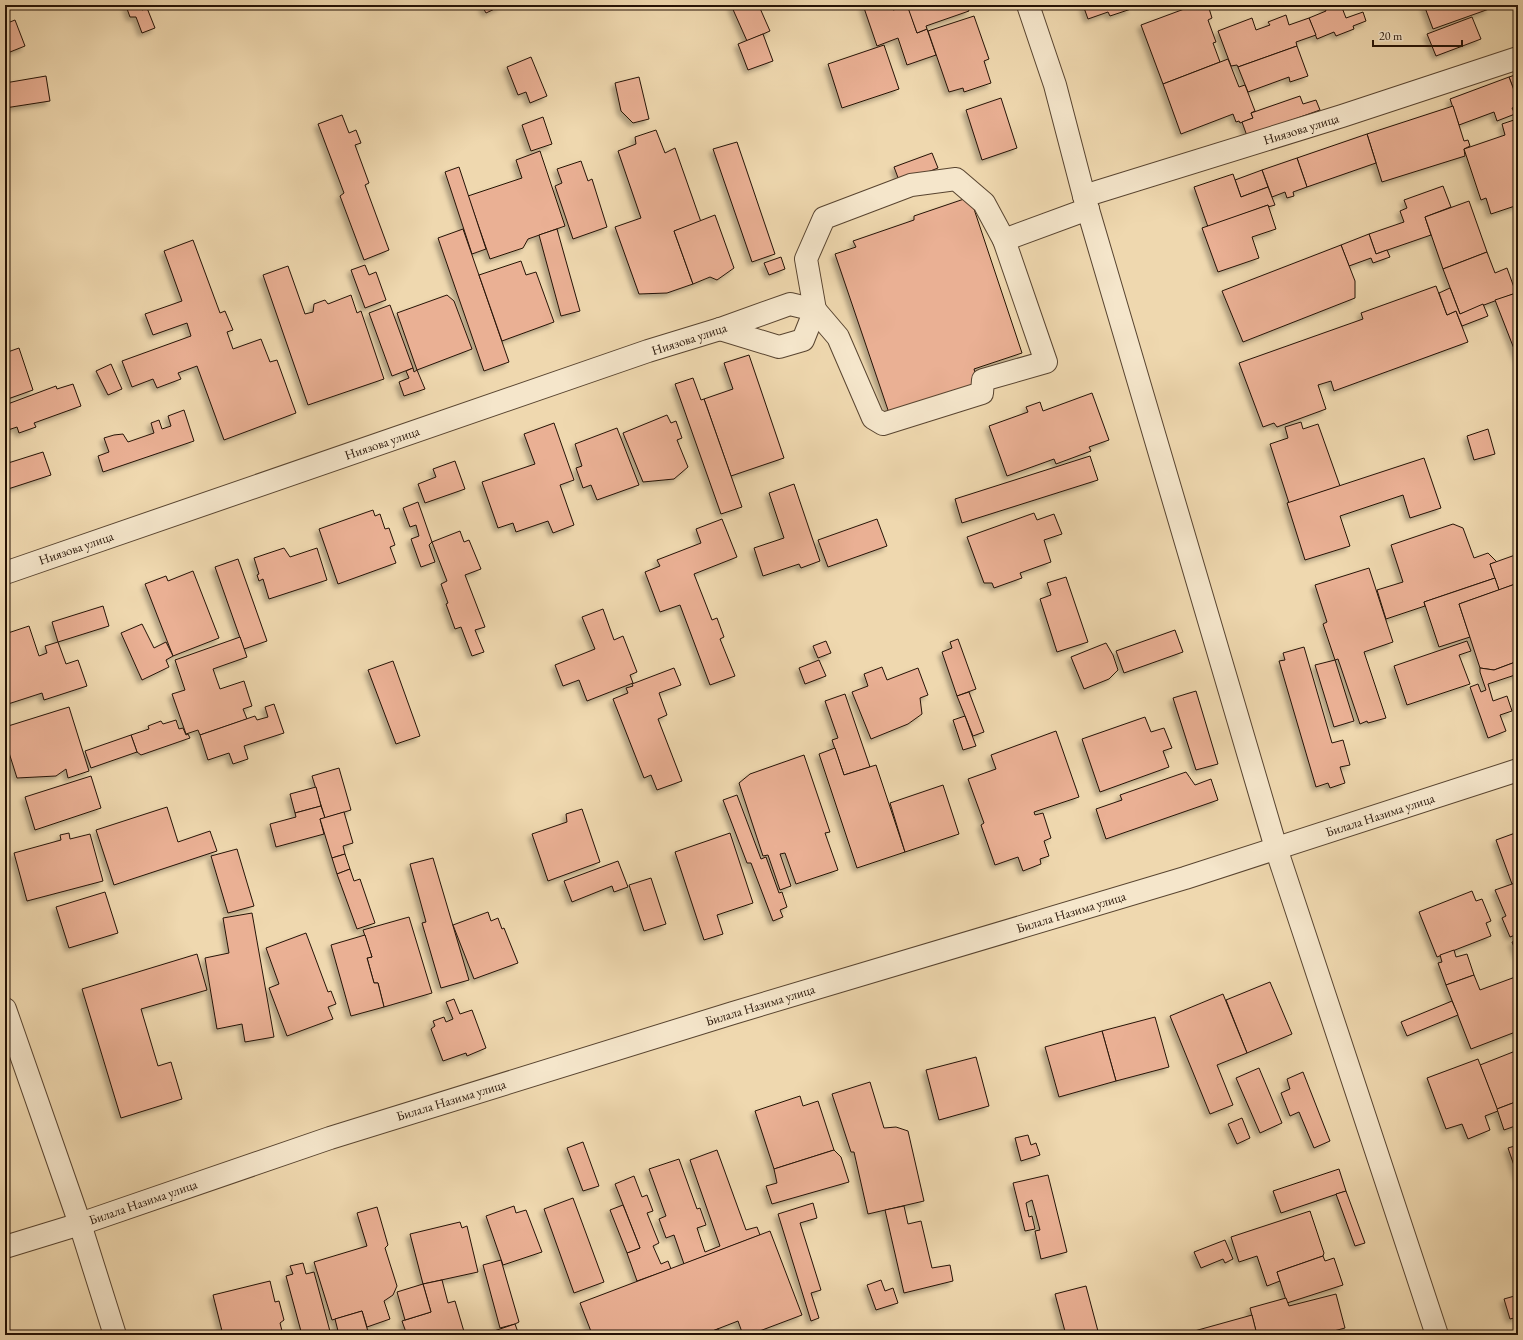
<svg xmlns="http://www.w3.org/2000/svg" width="1523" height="1340" font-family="'EB Garamond',serif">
<defs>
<filter id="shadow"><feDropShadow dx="-3.5" dy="3.5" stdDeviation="2" flood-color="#0004"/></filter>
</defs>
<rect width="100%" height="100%" fill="#efd8af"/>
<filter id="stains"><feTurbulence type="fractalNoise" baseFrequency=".005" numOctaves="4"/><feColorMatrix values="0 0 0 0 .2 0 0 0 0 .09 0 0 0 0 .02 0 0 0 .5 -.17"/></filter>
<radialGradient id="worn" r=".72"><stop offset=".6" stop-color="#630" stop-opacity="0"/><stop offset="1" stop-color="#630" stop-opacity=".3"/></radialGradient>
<g fill="#eab094" stroke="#261306" filter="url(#shadow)">
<path d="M129,5H141L142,10L147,8L155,28L142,33L136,17H130L126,6Z"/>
<path d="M483,5H501V6L486,13L482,6Z"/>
<path d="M731,5H762L759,6L770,31L747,41Z"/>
<path d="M863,5H892L893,10L908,6L917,33L927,29L936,55L907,65L898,38L877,46Z"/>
<path d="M907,5H967L969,11L926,26L927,29L917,33Z"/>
<path d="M1083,5H1129L1131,9L1110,16L1108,12L1088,19Z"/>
<path d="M1195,5H1208L1212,18L1208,20L1216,42L1213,43L1220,62L1163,84L1141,25Z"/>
<path d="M1326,5H1341L1346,18L1363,12L1366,21L1353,26L1354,29L1336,36L1334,32L1317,39L1309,18L1326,11L1324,6Z"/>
<path d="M1424,5H1488L1489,9L1433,29Z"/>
<path d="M1286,15L1289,25L1309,18L1316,35L1296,42L1297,46L1238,67L1237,65L1231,66L1218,31L1252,18L1256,30L1270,25L1268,22Z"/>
<path d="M974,16L989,59L984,61L991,83L964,92L963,88L949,92L928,31Z"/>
<path d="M1472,17L1481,39L1436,56L1427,34Z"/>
<path d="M15,20L25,46L5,54V24Z"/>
<path d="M763,34L773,61L748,70L738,44Z"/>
<path d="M884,45L899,89L842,108L828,64Z"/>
<path d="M1297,46L1308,76L1290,82L1289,77L1248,92L1238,67Z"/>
<path d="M531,57L547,96L530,103L526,92L518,95L507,67Z"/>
<path d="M1228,59L1239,87L1245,85L1255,111L1251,113L1253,118L1240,123L1239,121L1236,122L1233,114L1181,134L1163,84Z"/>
<path d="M1518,74V101L1509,77Z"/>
<path d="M46,76L50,101L5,108V83Z"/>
<path d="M639,77L649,119L633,123L621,111L615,83Z"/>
<path d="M1509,77L1518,101V106L1512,108L1515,114L1497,121L1494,112L1459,125L1450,99Z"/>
<path d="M1300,96L1303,104L1316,100L1320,110L1247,136L1242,122L1253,118L1251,113Z"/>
<path d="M1001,98L1017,148L982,160L966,110Z"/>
<path d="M1453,106L1464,141L1468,140L1470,146L1464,149L1465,156L1382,182L1367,134Z"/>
<path d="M1518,112V205L1491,214L1486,198L1481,200L1464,149L1505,135L1502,124L1517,119L1515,113Z"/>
<path d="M342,115L349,133L356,130L361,143L355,145L369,183L365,185L389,250L364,260L340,196L344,193L318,124Z"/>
<path d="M543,117L552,144L531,151L522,125Z"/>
<path d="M656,130L665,153L675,148L701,222L674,231L693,284L667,293L639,294L615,227L641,218L618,151L636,144L635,137Z"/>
<path d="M1367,134L1376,163L1307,187L1297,158Z"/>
<path d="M737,142L775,254L752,262L713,149Z"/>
<path d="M540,151L565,226L528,239L523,248L490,259L468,196L522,178L516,160Z"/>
<path d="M932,153L938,168L900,183L894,167Z"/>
<path d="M1297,158L1307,187L1293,192L1294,196L1287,198L1285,192L1272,197L1262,170Z"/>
<path d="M581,161L588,181L592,179L607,227L573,239L555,186L562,183L557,169Z"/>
<path d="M459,167L486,249L472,254L445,172Z"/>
<path d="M1262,170L1268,187L1241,197L1235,180Z"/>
<path d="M1233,174L1241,197L1268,187L1275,205L1268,207V205L1208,227L1194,187Z"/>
<path d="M1443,186L1451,207L1425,217L1431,235L1376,254L1369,234L1404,222L1400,211L1407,208L1404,200Z"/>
<path d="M970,197L1022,353L974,369L978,384L889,413L835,254L856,247L853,241L914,220V216Z"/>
<path d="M1469,201L1487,252L1443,269L1425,217Z"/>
<path d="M1268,205L1276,229L1252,237L1259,258L1218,272L1202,228Z"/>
<path d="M715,215L734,268L717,280L710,277L693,284L674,231Z"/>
<path d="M463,229L509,362L484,371L438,238Z"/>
<path d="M557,229L580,311L561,316L539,235Z"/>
<path d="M1369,234L1376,254L1387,250L1390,257L1373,263L1371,258L1349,266L1341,245Z"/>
<path d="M193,240L220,313L225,311L233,330L227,332L233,349L261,339L270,362L277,360L296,413L224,440L197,366L178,373L181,379L157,388L153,379L132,387L122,361L191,336L187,323L153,335L145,314L182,301L164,251Z"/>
<path d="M1341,245L1355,281V298L1243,342L1222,291Z"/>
<path d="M1487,252L1495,273L1507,268L1516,293L1460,314L1443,269Z"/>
<path d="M781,257L785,269L769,275L764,263Z"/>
<path d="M521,261L526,275L536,272L554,322L502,341L479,275Z"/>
<path d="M365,265L369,275L376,272L386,300L365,308L351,270Z"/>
<path d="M288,266L305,314L313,312L314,304L325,300L328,304L351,295L357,313L361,311L384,379L308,405L263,275Z"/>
<path d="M1436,286L1447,315L1456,311L1468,342L1334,391L1331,381L1318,385L1326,409L1277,427L1274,423L1263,427L1239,363L1363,319L1361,313Z"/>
<path d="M1450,288L1460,314L1483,304L1488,316L1462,326L1456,311L1447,315L1439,293Z"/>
<path d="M1516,293L1518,299V359L1495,300Z"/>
<path d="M447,295L454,301L472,349L417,370L397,313Z"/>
<path d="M390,305L413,368L392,376L369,313Z"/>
<path d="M19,348L33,390L5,400V353Z"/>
<path d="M749,355L784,458L731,476L704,399L733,389L724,363Z"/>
<path d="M111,364L122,389L108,395L96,371Z"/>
<path d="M413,368L414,372L417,370L425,389L404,396L399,382L409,378L406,371Z"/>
<path d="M693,378L701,400L704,399L742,507L721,514L675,384Z"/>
<path d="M73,384L81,406L34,423L36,427L19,433L17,427L5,431V405L56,386L57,389Z"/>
<path d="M1092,393L1109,440L1089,447L1091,451L1056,464L1054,459L1007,476L989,426L1028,412L1026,407L1040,402L1043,411Z"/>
<path d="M184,410L194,441L103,472L98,456L109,452L104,438L114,435L123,434L128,442L154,433L151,423L159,420L162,429L171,426L168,416Z"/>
<path d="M667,415L671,423L676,421L682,438L677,440L688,467L674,479L643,482L623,433Z"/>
<path d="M1301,422L1303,429L1318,424L1340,486L1289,503L1270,444L1288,438L1285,427Z"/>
<path d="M554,423L574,480L560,485L574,525L553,533L548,521L516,532L513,523L498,528L482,482L535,464L524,434Z"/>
<path d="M617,428L639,485L597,500L591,485L583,488L576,468L582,466L575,444Z"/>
<path d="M1488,429L1495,454L1474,460L1467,436Z"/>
<path d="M43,452L51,475L5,490V464Z"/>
<path d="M1090,456L1098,480L962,523L955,499Z"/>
<path d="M1424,458L1441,508L1410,518L1403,495L1340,516L1350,546L1305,560L1287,503Z"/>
<path d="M455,461L465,489L425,503L418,484L436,477L433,469Z"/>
<path d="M794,484L820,561L801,568L799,564L763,576L754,548L784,538L769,493Z"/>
<path d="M418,502L432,542L429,545L435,562L421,567L411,539L419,536L416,525L410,527L403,508Z"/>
<path d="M373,510L375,516L380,514L385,529L389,528L395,545L390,547L396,563L338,584L319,529Z"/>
<path d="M1034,513L1037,520L1054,514L1062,534L1044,540L1051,562L1020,573L1022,578L994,588L992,583H984L967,537Z"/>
<path d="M722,519L737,557L694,574L712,620L717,618L724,637L720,639L735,676L710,685L680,605L660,612L645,572L660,566L657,560L701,543L696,529Z"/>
<path d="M877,519L887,546L828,567L818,540Z"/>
<path d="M1453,524L1463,528L1474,558L1488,553L1497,562L1490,564L1495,578L1424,602L1425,606L1386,619L1377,590L1403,582L1391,545Z"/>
<path d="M460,531L464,542L469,540L481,569L465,575L485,627L475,630L484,652L472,656L461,627L455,629L446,604L448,603L441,584L447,581L432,542Z"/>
<path d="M284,548L290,557L317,548L327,580L269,599L263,579L259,581L257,575L259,574L254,558Z"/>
<path d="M1518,554V583L1499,590L1490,564Z"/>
<path d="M238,559L267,641L244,649L215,567Z"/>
<path d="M1369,568L1393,642L1364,652L1386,718L1368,723L1367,721L1360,724L1338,659L1335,660L1323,624L1327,622L1315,585Z"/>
<path d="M193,571L219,638L173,656L145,584L166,576L168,581Z"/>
<path d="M1066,577L1088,642L1057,652L1040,599L1051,595L1047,583Z"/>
<path d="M1495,578L1499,590L1459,604L1470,637L1439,647L1424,602Z"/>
<path d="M1518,583V661L1494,670L1480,668L1459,604Z"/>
<path d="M103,606L109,626L58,642L52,622Z"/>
<path d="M603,609L614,640L623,636L637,672L630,675L633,683L587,701L579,680L563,686L555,665L595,649L582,617Z"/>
<path d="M142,624L154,648L166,642L173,656L166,660L169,667L142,680L121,633Z"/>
<path d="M29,626L39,656L47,653L45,646L58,642L66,664L78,660L87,686L44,700L42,693L5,705V634Z"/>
<path d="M1175,630L1183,652L1124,673L1116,651Z"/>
<path d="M240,637L247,657L213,669L220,689L244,681L252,706L243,709L247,719L200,735L198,730L186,734L172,694L185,690L175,660Z"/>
<path d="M958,639L976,689L957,696L942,652L952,648L950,642Z"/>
<path d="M826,641L831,653L818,658L813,646Z"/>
<path d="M1467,641L1471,651L1459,655L1470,684L1407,705L1394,666Z"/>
<path d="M1106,643L1113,655L1118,670L1109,679L1084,689L1071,657Z"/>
<path d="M1304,647L1332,743L1343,740L1350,765L1340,767L1345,783L1330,788L1328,783L1316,787L1279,661L1285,660L1283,653Z"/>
<path d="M819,660L826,676L805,684L799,668Z"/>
<path d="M1335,660L1354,721L1334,727L1315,665Z"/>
<path d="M393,661L420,736L396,744L368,670Z"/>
<path d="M1518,661V674L1488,684L1493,701L1507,696L1512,711L1500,715L1506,731L1488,738L1470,687L1478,684L1481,692L1486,690L1480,672V668L1494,670Z"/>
<path d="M882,667L887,680L918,668L928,695L920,698L922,714L908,724L871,739L852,692L868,686L864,674Z"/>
<path d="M674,668L681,685L659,693L667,715L658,719L682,781L657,790L651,775L644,778L613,699L628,693L626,688L633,686L632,684Z"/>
<path d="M1196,691L1218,764L1196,770L1173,698Z"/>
<path d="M969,692L984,732L973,736L957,696Z"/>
<path d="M845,694L870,767L844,775L832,740L838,738L825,701Z"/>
<path d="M274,704L284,733L244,746L248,759L233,764L229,753L208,760L200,735L255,716L257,720L268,717L265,707Z"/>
<path d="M69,707L89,771L68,778L66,769L56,776L17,778L5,740V727Z"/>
<path d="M965,716L976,746L963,750L953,720Z"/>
<path d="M1145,717L1151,732L1164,728L1172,748L1163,751L1169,767L1100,792L1082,739Z"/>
<path d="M176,720L179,729L183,728L186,735L188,734L190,738L141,755L137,752L131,735L149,729L148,726L161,721L163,724Z"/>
<path d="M1056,731L1079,797L1034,812L1035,815L1043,813L1051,838L1044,841L1049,856L1040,859L1041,864L1023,871L1018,857L995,865L981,825L984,823L968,779L996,769L991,755Z"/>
<path d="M131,735L137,752L91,768L85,751Z"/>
<path d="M835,748L844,775L876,765L905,852L857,868L819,754Z"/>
<path d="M804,755L830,832L825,833L838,870L796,884L785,853L780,854L791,886L780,890L768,855L763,856L739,783L750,774Z"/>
<path d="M339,768L351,810L325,818L312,776Z"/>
<path d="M1186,772L1195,785L1211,779L1218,800L1106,839L1096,809L1122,800L1120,795Z"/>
<path d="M91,776L101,808L35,830L25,797Z"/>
<path d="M943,785L959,834L905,852L890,803Z"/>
<path d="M316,787L321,806L295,813L290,794Z"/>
<path d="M737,795L761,859L766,857L779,893L782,892L787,907L780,910L783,917L773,921L751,863H747L723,800Z"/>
<path d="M321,806L325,818L320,819L324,834L276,847L270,824L296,817L295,813Z"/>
<path d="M167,807L178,842L210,831L217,851L114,885L96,830Z"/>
<path d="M582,809L600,862L548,881L532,834L567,822L566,814Z"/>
<path d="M344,812L353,843L343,846L345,854L332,858L320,819Z"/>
<path d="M1518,832V884L1516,885L1515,883L1512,884L1496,840Z"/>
<path d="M69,833L70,839L90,834L103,881L27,901L14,853L61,840L60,835Z"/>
<path d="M730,833L753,903L717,915L723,934L704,940L675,852Z"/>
<path d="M237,849L254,906L228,913L211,856Z"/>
<path d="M345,854L350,869L337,874L332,858Z"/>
<path d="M433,858L469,980L441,988L422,923L426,922L410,864Z"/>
<path d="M618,861L628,887L614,892L612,886L572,902L564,881Z"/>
<path d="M350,869L354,881L360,879L375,923L357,929L337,874Z"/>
<path d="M651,878L666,924L644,931L629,885Z"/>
<path d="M1515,883L1518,891V957L1512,942L1517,940L1515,935L1510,937L1502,918L1506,916L1495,890Z"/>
<path d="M1472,891L1476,901L1482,899L1491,921L1486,923L1491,936L1437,957L1419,912Z"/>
<path d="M105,892L118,933L69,948L56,907Z"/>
<path d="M488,912L491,921L498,918L502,929L504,928L518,963L474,979L453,925Z"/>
<path d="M252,913L274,1037L245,1042L242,1024L217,1029L205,958L229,953L223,918Z"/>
<path d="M409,917L432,993L384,1007L378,983H374L367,958L372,957L363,930Z"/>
<path d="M306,933L328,992L331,991L336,1004L328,1007L333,1019L287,1036L269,988L279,984L266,948Z"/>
<path d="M365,935L372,957L367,958L374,983H378L384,1007L351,1016L331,945Z"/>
<path d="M1454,950L1456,957L1467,954L1474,975L1446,985L1438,963L1442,962L1440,955Z"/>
<path d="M197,954L207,990L141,1009L158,1066L171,1062L182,1099L121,1118L82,989Z"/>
<path d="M1474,975L1480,990L1518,976V1031L1471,1049L1446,985Z"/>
<path d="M1270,982L1292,1034L1247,1053L1226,1000Z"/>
<path d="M1223,994L1247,1053L1217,1065L1233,1105L1210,1114L1170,1016Z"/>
<path d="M454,999L460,1014L472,1010L486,1048L467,1056L466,1053L443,1061L431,1029L435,1026L433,1021L444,1017L446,1022L453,1019L446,1002Z"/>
<path d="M1452,1001L1458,1015L1407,1036L1401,1022Z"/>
<path d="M1155,1017L1169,1067L1116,1081L1102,1031Z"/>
<path d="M1102,1031L1116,1081L1059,1097L1045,1047Z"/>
<path d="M1518,1050V1101L1497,1109L1480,1065Z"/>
<path d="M976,1057L989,1106L939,1120L926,1070Z"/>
<path d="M1478,1059L1498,1111L1485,1116L1490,1130L1468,1139L1462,1124L1446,1129L1427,1078Z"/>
<path d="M1259,1068L1282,1123L1260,1133L1236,1078Z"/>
<path d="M1303,1072L1330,1141L1314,1148L1299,1112L1290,1116L1281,1093L1290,1089L1287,1079Z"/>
<path d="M870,1082L884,1128L896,1127L908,1131L924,1201L868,1214L854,1152H851L832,1094Z"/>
<path d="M800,1096L803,1106L818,1101L834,1150L774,1169L755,1111Z"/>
<path d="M1518,1101V1125L1504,1130L1497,1109Z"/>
<path d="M1242,1118L1250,1138L1237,1144L1228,1124Z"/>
<path d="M1028,1135L1031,1145L1036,1143L1040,1155L1021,1161L1015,1138Z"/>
<path d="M583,1142L599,1186L583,1191L567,1148Z"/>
<path d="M1518,1145V1177L1508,1148Z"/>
<path d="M717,1150L746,1230L757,1227L760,1235L684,1264L674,1235L666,1238L659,1219L666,1216L649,1169L679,1159L697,1209L700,1208L706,1225L697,1228L705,1252L720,1246L690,1160Z"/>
<path d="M834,1150L841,1157L849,1182L772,1204L766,1186L777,1183L774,1169Z"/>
<path d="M1339,1169L1346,1191L1281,1213L1273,1191Z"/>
<path d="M1048,1175L1067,1252L1041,1259L1035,1231L1040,1230L1032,1200L1026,1203L1029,1217L1032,1216L1035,1229L1025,1231L1013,1183Z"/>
<path d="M634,1176L642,1197L647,1195L653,1211L647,1213L659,1243L653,1246L661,1264L668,1261L671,1269L637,1281L627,1253L640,1248L615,1184Z"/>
<path d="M1346,1191L1365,1243L1355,1246L1336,1194Z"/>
<path d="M573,1198L604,1282L574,1293L544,1209Z"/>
<path d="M813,1203L817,1218L800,1223L821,1290L811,1293L819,1318L811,1321L778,1214Z"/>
<path d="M623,1205L640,1248L627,1253L610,1210Z"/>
<path d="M514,1206L516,1213L526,1210L542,1252L503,1265L486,1216Z"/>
<path d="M904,1206L908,1224L921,1221L932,1268L950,1265L953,1281L904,1293L885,1210Z"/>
<path d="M377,1207L388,1245L385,1248L397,1286L393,1295L384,1301L390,1319L367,1327L362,1311L332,1320L314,1262L367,1246L357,1213Z"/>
<path d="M1310,1211L1324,1253L1323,1256L1277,1272L1280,1281L1267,1286L1257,1256L1239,1262L1231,1237Z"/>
<path d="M460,1222L462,1228L467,1226L478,1272L423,1284L410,1234Z"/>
<path d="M770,1231L802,1315L749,1335H743L738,1321L702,1335H590L592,1334L580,1303Z"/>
<path d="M1225,1240L1233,1259L1225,1263L1223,1259L1201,1268L1194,1252Z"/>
<path d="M1323,1256L1325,1261L1334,1258L1343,1285L1287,1303L1277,1272Z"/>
<path d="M501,1260L519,1322L515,1324L500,1328L483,1265Z"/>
<path d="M303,1263L306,1274L314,1272L331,1335H302L286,1276L293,1274L290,1266Z"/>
<path d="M442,1280L448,1303L455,1301L465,1335H407L402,1321L431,1312L423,1284Z"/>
<path d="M881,1280L885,1291L893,1288L898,1303L876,1310L867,1285Z"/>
<path d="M270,1281L275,1302L279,1301L284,1320L280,1323L282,1331L267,1335H223L213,1295Z"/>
<path d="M423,1284L431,1312L405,1320L397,1292Z"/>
<path d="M1086,1286L1099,1335H1066L1055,1294Z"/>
<path d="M1336,1294L1345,1328L1319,1335H1257L1250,1308L1286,1298L1289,1306Z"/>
<path d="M1518,1295V1317L1510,1319L1504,1299Z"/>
<path d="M362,1311L369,1335H339L335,1319Z"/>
<path d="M1252,1315L1257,1335H1180Z"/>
<path d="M515,1324L519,1335H495L494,1331Z"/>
<path d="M718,1329L720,1335H702Z"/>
</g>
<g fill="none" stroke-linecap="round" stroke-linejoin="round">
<g stroke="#584430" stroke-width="24">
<g id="minor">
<path d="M1028,5L1055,85L1084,196L1276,848L1437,1335"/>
<path d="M1084,196L1342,116L1518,58"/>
<path d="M720,329L779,347L803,340L815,310L806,259L824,218L911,185L956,179L984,203L1004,240L1088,209"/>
<path d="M5,573L648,351L720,329L790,304L815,310L838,337L873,418L883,424L982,393L983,380L1046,362L1004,240"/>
<path d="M5,1009L80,1224L115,1335"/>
<path d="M5,1247L80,1224L330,1138L733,1013L1185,878L1518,770"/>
</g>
</g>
<use href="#minor" stroke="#f5e6cb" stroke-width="22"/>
</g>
<g text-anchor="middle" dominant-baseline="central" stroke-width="4" stroke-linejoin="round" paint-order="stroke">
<g font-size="13" fill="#261306" stroke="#f5e6cb">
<text transform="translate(1301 129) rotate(-17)">Ниязова улица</text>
<text transform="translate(689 339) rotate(-18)">Ниязова улица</text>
<text transform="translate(382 443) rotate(-19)">Ниязова улица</text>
<text transform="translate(76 548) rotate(-19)">Ниязова улица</text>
<text transform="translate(1380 815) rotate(-18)">Билала Назима улица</text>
<text transform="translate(1071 912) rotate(-17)">Билала Назима улица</text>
<text transform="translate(760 1005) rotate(-17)">Билала Назима улица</text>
<text transform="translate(451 1100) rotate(-17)">Билала Назима улица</text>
<text transform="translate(143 1202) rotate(-19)">Билала Назима улица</text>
</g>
</g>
<rect width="1523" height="1340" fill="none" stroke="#efd8af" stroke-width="20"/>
<rect x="6" y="6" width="1511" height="1328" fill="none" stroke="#261306" stroke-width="2"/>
<rect x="10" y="10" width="1503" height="1320" fill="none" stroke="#261306"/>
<path d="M1373 40v6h89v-6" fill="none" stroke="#261306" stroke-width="2"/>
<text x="1379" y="40" font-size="12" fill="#261306" stroke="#f5e6cb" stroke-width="3" paint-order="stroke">20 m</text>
<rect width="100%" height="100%" filter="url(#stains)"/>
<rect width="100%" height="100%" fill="url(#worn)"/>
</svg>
